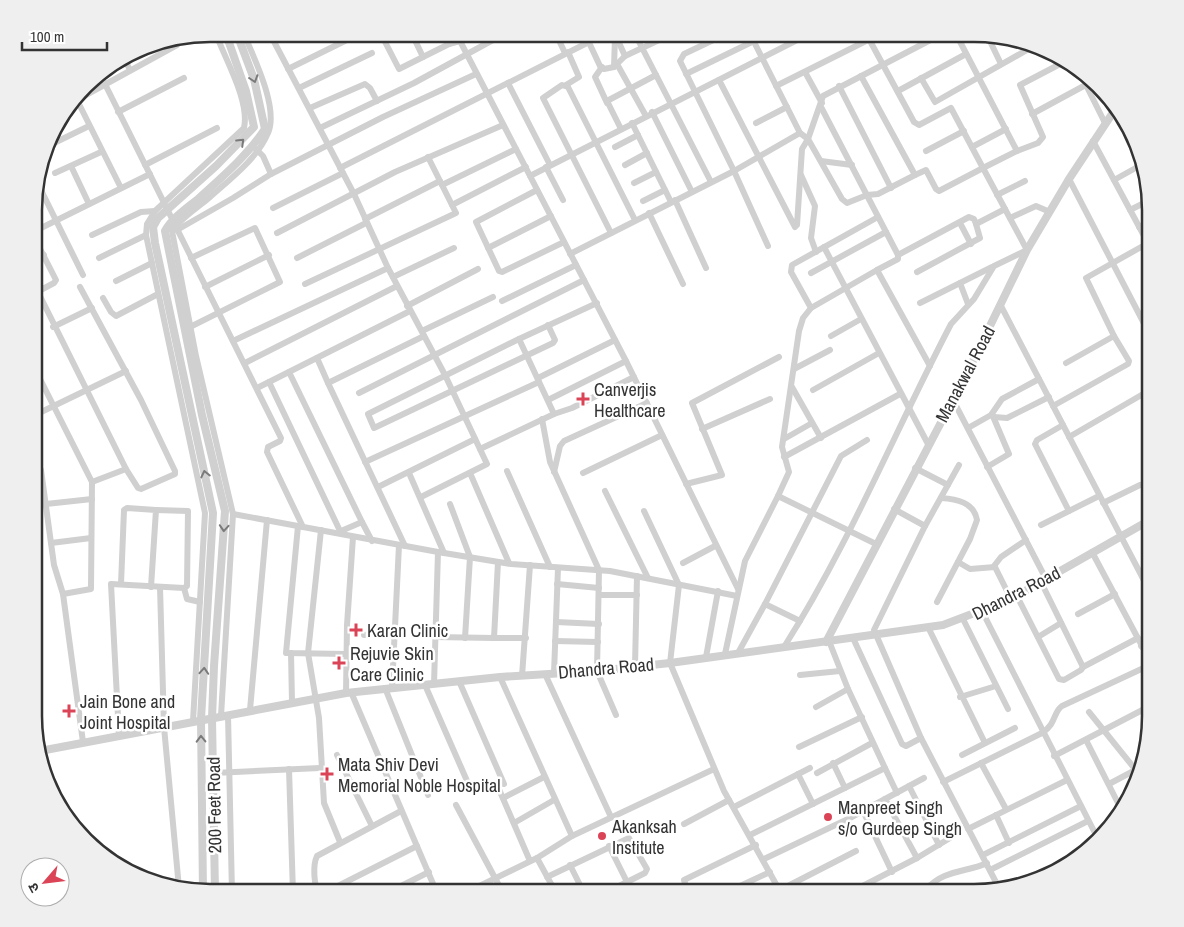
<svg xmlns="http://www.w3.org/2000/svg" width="1184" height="927" font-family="'Archivo Narrow','Noto Sans Devanagari',sans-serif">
<rect width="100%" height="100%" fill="#fff"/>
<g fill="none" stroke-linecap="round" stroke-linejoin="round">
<g stroke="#d0d0d0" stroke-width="6">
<path d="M270,34L354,194L388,268L445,375L487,464L421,497"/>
<path d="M381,34L399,69L449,44"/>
<path d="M412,34L423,57"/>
<path d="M444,34L449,44L460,41L626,361L738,589"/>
<path d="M556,34L565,53"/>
<path d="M585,34L600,66L604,69L614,67L625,56"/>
<path d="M615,34L625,56L672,34"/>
<path d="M635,34L711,182"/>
<path d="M726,34L684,54L680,61L734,171L768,246"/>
<path d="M750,34L800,133L808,139L842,199L847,203L867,195L878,194L915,175L861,76"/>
<path d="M956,34L1017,151L983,168L1005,209"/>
<path d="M987,35L1001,64"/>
<path d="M869,39L914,122L919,125L951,108L983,168L939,191L936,189L926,170L915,175"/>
<path d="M274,41L288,34"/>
<path d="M1021,43L1025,50"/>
<path d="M125,60L130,70"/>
<path d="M617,64L646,116"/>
<path d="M602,67L595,77L607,103"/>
<path d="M614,67L615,37"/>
<path d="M288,69L355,36"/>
<path d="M805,72L822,103"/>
<path d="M100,74L281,438L280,441L268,447L267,452L303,527"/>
<path d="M686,74L754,41"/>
<path d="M921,78L935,102L1034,46"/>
<path d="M719,80L795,227L797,225L802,149L808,139L823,96L942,34"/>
<path d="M508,83L550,165"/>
<path d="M566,85L579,77L568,52"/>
<path d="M1086,85L1105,123"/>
<path d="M776,86L880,34"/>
<path d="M839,86L891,188"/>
<path d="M299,88L372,53"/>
<path d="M898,91L966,54"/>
<path d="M77,100L121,188"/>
<path d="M75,101L177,45"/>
<path d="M821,107L898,255V259L877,270"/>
<path d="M310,108L365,84L370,88L377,101"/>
<path d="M118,112L184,78"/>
<path d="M652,112L692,192"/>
<path d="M1032,114L1093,81"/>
<path d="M632,123L671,202"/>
<path d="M756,123L787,107"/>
<path d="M320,128L414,83L504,34"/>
<path d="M621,129L607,101L656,75"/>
<path d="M1093,141L1150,247"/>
<path d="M50,145L89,126"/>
<path d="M615,147L638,135"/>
<path d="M972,147L1006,129"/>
<path d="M255,148L263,156L271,174"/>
<path d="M926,151L964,131"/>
<path d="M1017,151L1038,143L1043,137L1020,85L1064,62"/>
<path d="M821,161L852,165"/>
<path d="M145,165L217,128"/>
<path d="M625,165L647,153"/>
<path d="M71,166L89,204"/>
<path d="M546,167L563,200"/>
<path d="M340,168L589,42"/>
<path d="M55,173L101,152"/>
<path d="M801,175L815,206L811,238L816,252"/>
<path d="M530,176L809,34"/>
<path d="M1069,179L1150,335"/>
<path d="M1114,180L1141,165"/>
<path d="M37,182L83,275"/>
<path d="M634,183L656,172"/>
<path d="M442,185L516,149"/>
<path d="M537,190L476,222L499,271L502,272L564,242"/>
<path d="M997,195L1025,181"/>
<path d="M675,200L706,268"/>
<path d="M643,201L665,190"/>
<path d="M452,205L526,167"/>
<path d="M273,208L343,173"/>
<path d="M1130,210L1148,201"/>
<path d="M649,213L683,284"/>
<path d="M1010,218L1036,206L1050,212"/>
<path d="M365,219L440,181"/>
<path d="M960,223L971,244"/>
<path d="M1139,227L1150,222"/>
<path d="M177,230L233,198L271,174L383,117L476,74"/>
<path d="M35,231L150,174"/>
<path d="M277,233L395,172L503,125"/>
<path d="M611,233L543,98L562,85L568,87L635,220"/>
<path d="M92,235L141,212L155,211"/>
<path d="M824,247L928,444"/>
<path d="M488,248L551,216"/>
<path d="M570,254L734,171L800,133"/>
<path d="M99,258L146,235"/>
<path d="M297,258L366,223"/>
<path d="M35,260L44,255"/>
<path d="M917,272L980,238L976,224"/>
<path d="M811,273L886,232"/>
<path d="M393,277L454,248"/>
<path d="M116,281L152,263"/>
<path d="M960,283L968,304"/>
<path d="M305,284L456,213L428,157"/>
<path d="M205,287L269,255"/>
<path d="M38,292L126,469L138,488L141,489L175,474V471L141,400L80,287"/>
<path d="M35,293L54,283L56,280L35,239"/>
<path d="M103,298L111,312L116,316L158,294"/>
<path d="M502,301L576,265"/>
<path d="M920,303L992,267"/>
<path d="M407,306L478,269"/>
<path d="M1001,306L1150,592"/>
<path d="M811,308L791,272L792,265L878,217"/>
<path d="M53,327L92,308"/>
<path d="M190,327L280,282L255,228L191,258"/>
<path d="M422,331L493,297"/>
<path d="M831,336L861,319"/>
<path d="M519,339L368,414L374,428L553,343L555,340L548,325"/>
<path d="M233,341L388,268"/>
<path d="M317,358L328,383"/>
<path d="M245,363L397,286"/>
<path d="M1066,363L1114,336L1086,278L1150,242"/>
<path d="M35,369L92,482L91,589L63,594L83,742"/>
<path d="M794,369L830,350"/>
<path d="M289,372L362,522L341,531"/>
<path d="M538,378L615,340"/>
<path d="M269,382L410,311"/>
<path d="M792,387L821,438"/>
<path d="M257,388L269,382L341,533"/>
<path d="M813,390L879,353"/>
<path d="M359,393L584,280"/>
<path d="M548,400L626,361"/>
<path d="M953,400L1046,579"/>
<path d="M1053,406L1128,364L1129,361L1114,336"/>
<path d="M554,414L572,408L634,377"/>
<path d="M35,415L126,371"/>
<path d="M994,417L1007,418L1049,397"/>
<path d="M542,419L550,462L599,570L597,671L616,715"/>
<path d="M1063,425L1037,440L1035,444L1069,511"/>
<path d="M968,428L991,415L1002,399L1039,379"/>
<path d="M702,429L770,399"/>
<path d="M1069,437L1150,390"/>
<path d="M784,439L812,423"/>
<path d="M480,449L554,414L519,339L597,303"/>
<path d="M35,457L41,470L54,565L63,594"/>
<path d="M784,457L900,394"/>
<path d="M365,462L539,382"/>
<path d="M959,465L925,526L874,630L921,738L999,888"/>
<path d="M987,467L1009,454L992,414"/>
<path d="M915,468L948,485"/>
<path d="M507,471L550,567"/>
<path d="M554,472L560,446L564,441L647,403"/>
<path d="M409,473L444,553"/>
<path d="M470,473L509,563"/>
<path d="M583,473L662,435"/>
<path d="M92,482L126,469"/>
<path d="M686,484L722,475L692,403L779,357"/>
<path d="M378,487L475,439"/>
<path d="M605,491L648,578"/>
<path d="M778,496L789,472L782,447L799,331L803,318L811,308L877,270L930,366"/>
<path d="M1103,503L1140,485"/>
<path d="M46,504L92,499"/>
<path d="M450,504L470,557L465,638"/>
<path d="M894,509L925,526"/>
<path d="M156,510L188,511L187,586L184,588"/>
<path d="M644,511L679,585L670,663L724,791L781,893"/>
<path d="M233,514L438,552L511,564L610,571L737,596"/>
<path d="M362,522L372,541"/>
<path d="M1041,525L1099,496"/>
<path d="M298,526L286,653L346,654"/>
<path d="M321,530L308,653L319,718L324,803L340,842"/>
<path d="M51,543L91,538"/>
<path d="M405,546L328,383L424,336"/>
<path d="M1092,552L1150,661"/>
<path d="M958,562L970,569L995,567L1011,599"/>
<path d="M683,563L715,546"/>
<path d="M994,566L1001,557L1026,540"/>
<path d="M121,584L124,510L127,508L156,510L151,587"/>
<path d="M557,584L599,588"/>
<path d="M160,587L164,727L179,888"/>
<path d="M599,595H637"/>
<path d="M1017,596L1059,679L1064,680L1081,670L1083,667L1041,582"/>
<path d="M937,602L970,539L977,520C974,502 956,499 941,498"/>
<path d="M982,611L1098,839"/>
<path d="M1078,614L1115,594"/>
<path d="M963,619L1008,709"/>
<path d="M800,621L765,604L841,456L867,440"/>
<path d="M556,622L599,624"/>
<path d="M928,627L985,743"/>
<path d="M364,635L394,632"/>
<path d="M435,637L494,638L498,562"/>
<path d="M1038,637L1061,623"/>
<path d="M494,638H526"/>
<path d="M853,638L902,744L906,746L921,738"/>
<path d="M555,641L598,642"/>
<path d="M1141,646L1150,641"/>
<path d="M784,647C849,545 895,431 951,324L974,299L994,266L1027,250L1005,209L976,224L974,219L969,217L898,255"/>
<path d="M291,653L292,702"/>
<path d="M738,653L765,604"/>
<path d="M725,654L745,561L778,496L876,544"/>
<path d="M706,657L718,591"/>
<path d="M635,666L637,576"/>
<path d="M1083,667L1138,638"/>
<path d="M554,673L558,568"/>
<path d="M545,674L611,817"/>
<path d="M800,675L840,671"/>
<path d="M522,676L530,565"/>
<path d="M500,677L572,836"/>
<path d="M459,681L504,784"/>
<path d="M434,684L438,552"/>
<path d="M425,685L471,790"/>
<path d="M385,688L428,795"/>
<path d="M392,688L399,545"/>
<path d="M351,692L437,893"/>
<path d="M346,693L347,625L353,537"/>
<path d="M960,697L996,686"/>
<path d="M816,707L848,689"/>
<path d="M34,708L39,744"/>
<path d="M250,710L267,520"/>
<path d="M1089,712L1139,774"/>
<path d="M228,715L232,893"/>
<path d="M221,716L233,514L196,356L172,231C180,219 197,208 209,198C229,180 258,158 268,133C279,108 254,58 244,34"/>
<path d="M193,721L205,513L146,235L147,224L155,211L244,128C250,101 225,59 216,34"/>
<path d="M119,736L111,584L184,588L187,599L200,602"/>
<path d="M1086,740L1121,809"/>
<path d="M799,747L862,717"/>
<path d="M337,755L372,826"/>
<path d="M962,755L1015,728"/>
<path d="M1054,756L1150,706"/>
<path d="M833,763L845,788"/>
<path d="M981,763L1006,809"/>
<path d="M885,768L897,793"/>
<path d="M289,769L293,893"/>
<path d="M214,773L320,768"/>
<path d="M817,773L872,743"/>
<path d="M798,774L813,804"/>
<path d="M943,782L1042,733C1057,723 1053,712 1062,706L1150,665"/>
<path d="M1109,784L1141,767"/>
<path d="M909,786L939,845"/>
<path d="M498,787L530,861"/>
<path d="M503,798L544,777"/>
<path d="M885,799L917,858L950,838"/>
<path d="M456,805L503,893"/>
<path d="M734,807L810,768"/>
<path d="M863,811L892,872"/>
<path d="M996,815L1009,843"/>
<path d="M514,823L554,800"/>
<path d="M684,824L729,800"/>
<path d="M968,829L1067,780"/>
<path d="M750,835L885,768L848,689L829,641"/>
<path d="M609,846L627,882"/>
<path d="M983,855L1081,806"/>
<path d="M537,858L572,836L714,769"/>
<path d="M764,859L848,819L924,778"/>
<path d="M570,865L584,893"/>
<path d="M990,870L1088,821"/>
<path d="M547,877L629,838L647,869L645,873L617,887"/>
<path d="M1026,883L1063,864"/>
<path d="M780,890L856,851"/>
<path d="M196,892L232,891"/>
<path d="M320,893C313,887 313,864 317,856L401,811"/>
<path d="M332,893L330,890L417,846"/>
<path d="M387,893L429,872"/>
<path d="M465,893L537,858L556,893"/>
<path d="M605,893L617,887L621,893"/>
<path d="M688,893L684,880L756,845"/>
<path d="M725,893L770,872"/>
<path d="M849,893L917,858"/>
<path d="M914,893L928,886"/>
<path d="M928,893L927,889C942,870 968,872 987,863"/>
</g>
<g stroke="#d0d0d0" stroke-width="8">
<path d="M826,642L970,367L1027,250L1069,179L1114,111"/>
<path d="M40,751L346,693L500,677L597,671L670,663L943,625L1011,599L1150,520"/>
<path d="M203,893L201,719L213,513L155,243L153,227L158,218L216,166L254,127L246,91L226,34"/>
<path d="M215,893L212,718L214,666L225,511L202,415L165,231C172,218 187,208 198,199C221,178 248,155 265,129L254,79L237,34"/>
</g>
</g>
<defs><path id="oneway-chevron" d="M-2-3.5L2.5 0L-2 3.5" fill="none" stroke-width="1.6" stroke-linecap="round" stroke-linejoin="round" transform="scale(1.25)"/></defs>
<g stroke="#7a7a7a">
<use href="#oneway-chevron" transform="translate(254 79) rotate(72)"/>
<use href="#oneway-chevron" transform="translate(241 142) rotate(-44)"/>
<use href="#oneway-chevron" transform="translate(205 474) rotate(-103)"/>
<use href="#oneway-chevron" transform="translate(224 528) rotate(94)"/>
<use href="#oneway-chevron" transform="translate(204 671) rotate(-86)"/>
<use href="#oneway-chevron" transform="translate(201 739) rotate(-91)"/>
</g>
<g fill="#db4457" stroke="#fff" stroke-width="2">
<path d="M580.5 391.5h5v5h5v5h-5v5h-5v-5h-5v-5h5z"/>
<path d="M353.5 622.5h5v5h5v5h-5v5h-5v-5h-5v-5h5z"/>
<path d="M336.5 655.5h5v5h5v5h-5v5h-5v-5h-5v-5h5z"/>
<path d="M66.5 703.5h5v5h5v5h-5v5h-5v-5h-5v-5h5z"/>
<path d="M324.5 766.5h5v5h5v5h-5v5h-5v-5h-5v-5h5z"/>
<circle cx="828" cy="817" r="5"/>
<circle cx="602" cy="836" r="5"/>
</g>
<g text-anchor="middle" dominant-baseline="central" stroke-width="5" stroke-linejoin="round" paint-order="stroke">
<g font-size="18" fill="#333" stroke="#fff">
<text transform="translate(965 374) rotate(-62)">Manakwal Road</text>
<text transform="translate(1016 593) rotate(-27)">Dhandra Road</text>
<text transform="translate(606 668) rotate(-5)">Dhandra Road</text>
<text transform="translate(214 805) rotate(-91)">200 Feet Road</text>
</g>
<g font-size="18" fill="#333" stroke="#fff" text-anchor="start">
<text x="594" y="389">Canverjis<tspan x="594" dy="21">Healthcare</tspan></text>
<text x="367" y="630">Karan Clinic</text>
<text x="350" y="653">Rejuvie Skin<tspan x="350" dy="21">Care Clinic</tspan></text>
<text x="80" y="701">Jain Bone and<tspan x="80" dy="21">Joint Hospital</tspan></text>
<text x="338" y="764">Mata Shiv Devi<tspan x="338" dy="21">Memorial Noble Hospital</tspan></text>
<text x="838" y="807">Manpreet Singh<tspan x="838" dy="21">s/o Gurdeep Singh</tspan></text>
<text x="612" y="826">Akanksah<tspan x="612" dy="21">Institute</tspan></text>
</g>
</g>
<path d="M0 0H1184V927H0ZM210 42H974A168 168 0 0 1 1142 210V716A168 168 0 0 1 974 884H210A168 168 0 0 1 42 716V210A168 168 0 0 1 210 42Z" fill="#efefef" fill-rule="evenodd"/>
<path fill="none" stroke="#333" stroke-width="2.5" d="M210 42H974A168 168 0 0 1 1142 210V716A168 168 0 0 1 974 884H210A168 168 0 0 1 42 716V210A168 168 0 0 1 210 42Z"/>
<g transform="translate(45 882) rotate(242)"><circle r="24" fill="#ffffff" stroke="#adadad"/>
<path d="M0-4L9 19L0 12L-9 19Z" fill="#db4457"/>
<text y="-8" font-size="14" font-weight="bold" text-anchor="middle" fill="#333333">उ</text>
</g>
<path d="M22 42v8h85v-8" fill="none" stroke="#333333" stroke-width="2.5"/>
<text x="30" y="42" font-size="15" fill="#333333" stroke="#ffffff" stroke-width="4" paint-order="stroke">100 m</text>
</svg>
